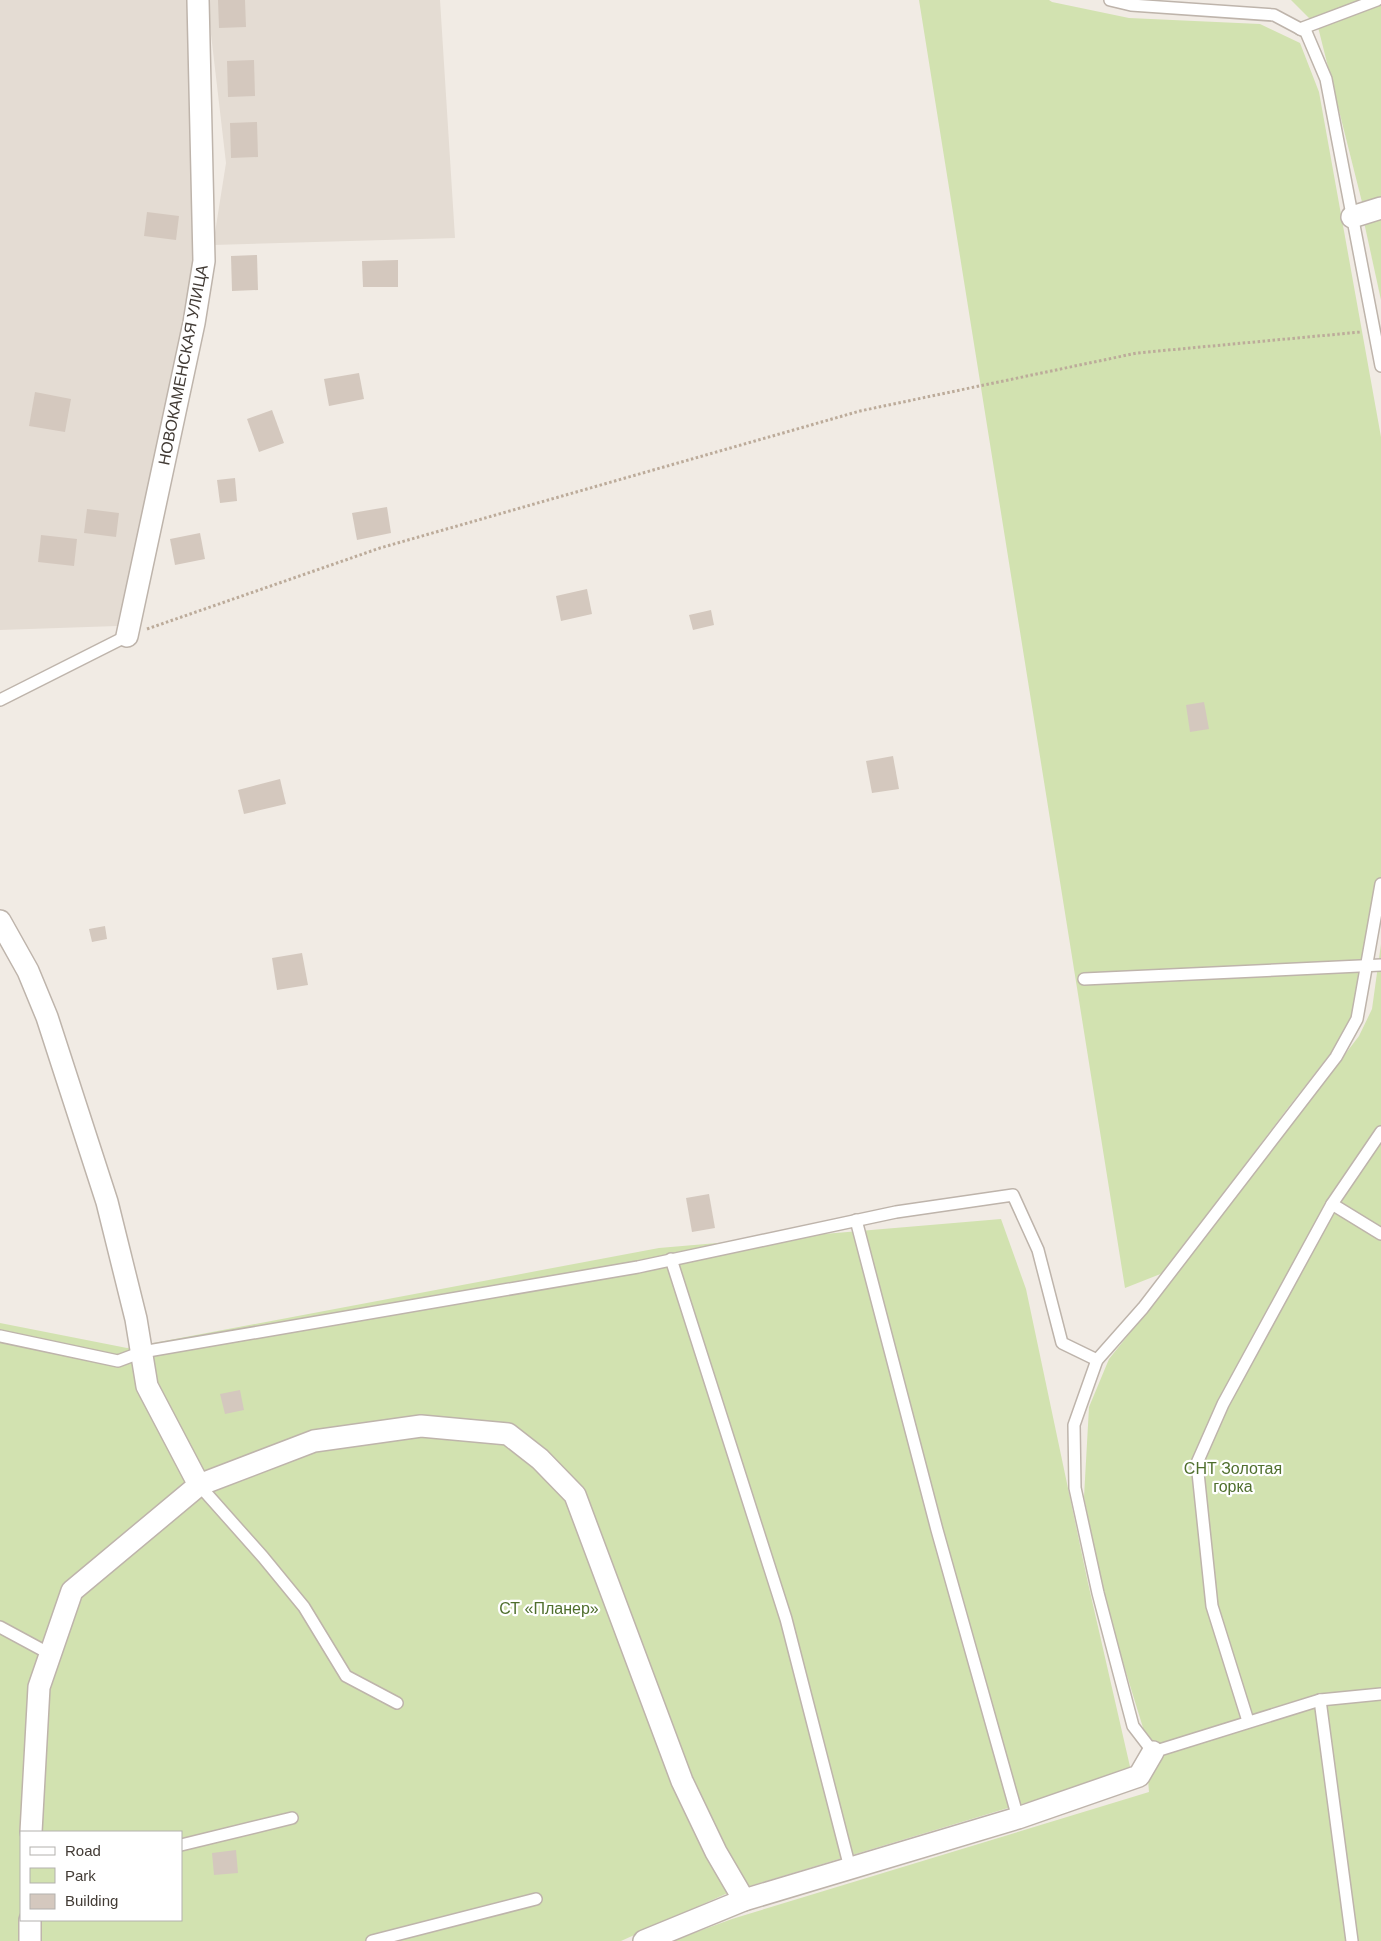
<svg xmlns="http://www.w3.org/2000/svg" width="1381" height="1941" font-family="Arial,sans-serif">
<rect width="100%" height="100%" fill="#f1ebe4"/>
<g fill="#e4dcd3">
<path d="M0,0H191L205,165L187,323L117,626L0,630Z"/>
<path d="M207,0H440L455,238L213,245L226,163Z"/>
</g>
<g fill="#d2e2b0" fill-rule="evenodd">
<path d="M919,0H1049L1052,2L1129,18L1260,24L1300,43L1319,92L1381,437V879L1348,1031L1287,1109L1163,1273L1125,1288Z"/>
<path d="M1288,0H1381V200L1363,206L1318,27L1291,0Z"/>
<path d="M1381,216V300L1364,222Z"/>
<path d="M1381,944V1941H672L732,1919L1149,1792L1144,1731L1109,1617L1084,1497L1089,1407L1109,1359L1173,1279L1359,1036L1372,1009Z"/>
<path d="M1001,1219L1026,1289L1088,1583L1131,1771L730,1892L621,1941H0V1323L127,1348L659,1248ZM21,1832H181V1920H21Z"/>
</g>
<g fill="#d4c8be">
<path d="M218,0H245L246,27L219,28Z"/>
<path d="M254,60L255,96L228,97L227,61Z"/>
<path d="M257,122L258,157L231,158L230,123Z"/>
<path d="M147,212L179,216L176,240L144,236Z"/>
<path d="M257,255L258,290L232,291L231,256Z"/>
<path d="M398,260V287H363L362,261Z"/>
<path d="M359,373L364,399L329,406L324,379Z"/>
<path d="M35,392L71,399L65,432L29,426Z"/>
<path d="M272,410L284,443L259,452L247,419Z"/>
<path d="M235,478L237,501L220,503L217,480Z"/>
<path d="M387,507L391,533L357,540L352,513Z"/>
<path d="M87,509L119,513L116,537L84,533Z"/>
<path d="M200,533L205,559L175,565L170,539Z"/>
<path d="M41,535L77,539L74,566L38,562Z"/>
<path d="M587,589L592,614L561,621L556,596Z"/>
<path d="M711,610L714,625L693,630L689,615Z"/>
<path d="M1204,702L1209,729L1190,732L1186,705Z"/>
<path d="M893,756L899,789L872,793L866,761Z"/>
<path d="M280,779L286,804L244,814L238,790Z"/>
<path d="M105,926L107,939L92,942L89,929Z"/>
<path d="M302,953L308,985L277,990L272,958Z"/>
<path d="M709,1194L715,1228L692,1232L686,1198Z"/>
<path d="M240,1390L244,1410L225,1414L220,1394Z"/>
<path d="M236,1850L238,1873L214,1875L212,1853Z"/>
</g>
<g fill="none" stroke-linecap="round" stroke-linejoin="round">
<g stroke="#beb4ab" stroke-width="14">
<g id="service">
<path d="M1110,0L1131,5L1274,15L1306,32L1326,79L1381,366"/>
<path d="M1300,29L1377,0"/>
<path d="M0,700L127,636"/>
<path d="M1381,884L1357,1019L1336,1057L1143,1308L1097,1360L1074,1425L1075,1488L1098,1593L1133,1726L1153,1752L1320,1700L1381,1694"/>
<path d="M1084,979L1381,965"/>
<path d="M1332,1204L1381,1234"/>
<path d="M856,1220L937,1530L1018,1818"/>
<path d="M671,1259L786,1619L850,1868"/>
<path d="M0,1336L118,1361L142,1352L638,1267L896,1212L1013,1195L1038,1250L1062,1343L1097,1360"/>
<path d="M199,1485L263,1557L304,1607L346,1676L397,1703"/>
<path d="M0,1627L50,1654"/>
<path d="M1320,1700L1352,1941"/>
<path d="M1248,1721L1212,1606L1197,1463L1223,1404L1332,1204L1381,1132"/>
<path d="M181,1845L292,1818"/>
<path d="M372,1941L536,1899"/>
</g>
</g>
<g stroke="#beb4ab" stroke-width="24">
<g id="minor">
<path d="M1352,217L1381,208"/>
<path d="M127,636L194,323L204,261L198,0"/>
<path d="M0,921L28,971L47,1017L107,1202L136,1319L147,1386L199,1485"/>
<path d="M31,1832L39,1687L72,1591L199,1485L314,1441L421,1426L508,1434L540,1459L575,1495L682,1781L716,1852L744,1900"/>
<path d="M30,1941V1920"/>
<path d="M644,1941L744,1900L1018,1818L1139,1776L1153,1752"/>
</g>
</g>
<path stroke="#bcab9a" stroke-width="3" stroke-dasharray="2.5 2.5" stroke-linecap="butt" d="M147,629L380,548L860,411L1137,353L1361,332"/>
<use href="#service" stroke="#fff" stroke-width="11"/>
<use href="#minor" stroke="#fff" stroke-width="21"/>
</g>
<g text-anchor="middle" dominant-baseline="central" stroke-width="4.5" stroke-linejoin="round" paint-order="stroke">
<g font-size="16" fill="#423b35" stroke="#fff">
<text transform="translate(183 365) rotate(-79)">НОВОКАМЕНСКАЯ УЛИЦА</text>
</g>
<g font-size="16" fill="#4f6f2d" stroke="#fff">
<text x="1233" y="1468">СНТ Золотая<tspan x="1233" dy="18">горка</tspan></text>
<text x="549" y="1608">СТ «Планер»</text>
</g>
</g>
<rect x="20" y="1831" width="162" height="90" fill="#ffffff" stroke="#b3b1ae"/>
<rect x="30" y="1847" width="25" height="8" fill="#ffffff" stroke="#b3b1ae"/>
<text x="65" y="1856" font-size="15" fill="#423b35">Road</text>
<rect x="30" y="1868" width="25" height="15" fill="#d2e2b0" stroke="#b3b1ae"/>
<text x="65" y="1881" font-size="15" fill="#423b35">Park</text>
<rect x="30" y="1894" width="25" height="15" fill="#d4c8be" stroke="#b3b1ae"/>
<text x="65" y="1906" font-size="15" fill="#423b35">Building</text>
</svg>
